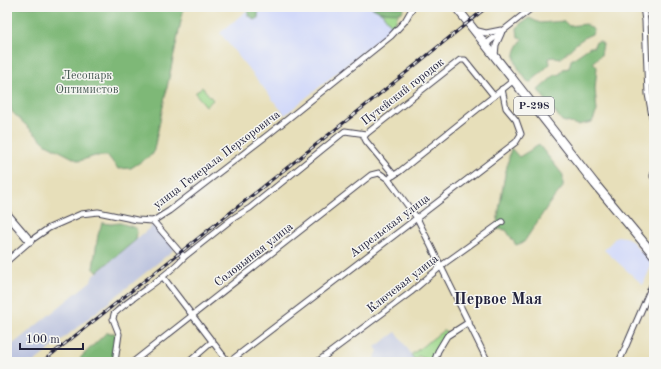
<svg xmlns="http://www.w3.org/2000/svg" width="661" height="369" font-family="'Old Standard TT',serif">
<rect width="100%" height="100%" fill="#f6f6f2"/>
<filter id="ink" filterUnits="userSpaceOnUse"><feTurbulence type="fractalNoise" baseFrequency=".025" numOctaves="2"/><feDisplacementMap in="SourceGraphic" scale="8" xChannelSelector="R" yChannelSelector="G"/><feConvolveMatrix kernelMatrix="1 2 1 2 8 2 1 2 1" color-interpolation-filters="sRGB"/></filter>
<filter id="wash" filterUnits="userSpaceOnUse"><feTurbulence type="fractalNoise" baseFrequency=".012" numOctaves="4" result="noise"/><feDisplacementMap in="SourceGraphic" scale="16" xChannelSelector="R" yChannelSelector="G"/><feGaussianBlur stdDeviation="0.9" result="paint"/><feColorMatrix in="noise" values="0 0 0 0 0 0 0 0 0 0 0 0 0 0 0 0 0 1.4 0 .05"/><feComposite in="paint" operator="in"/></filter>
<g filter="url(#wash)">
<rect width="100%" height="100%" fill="#e7dfba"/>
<g fill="#d2d9f9">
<path d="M251,7H377L393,27L285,115L220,33Z"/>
<path d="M617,236L625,237L631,240L652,264L643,285L604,250Z"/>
</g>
<g fill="#bcc3de">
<path d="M153,225L175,249L34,362H7V349L91,281L93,276Z"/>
<path d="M396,332L415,360L413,362H373L378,351L375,347Z"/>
</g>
<g fill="#9ed88b" stroke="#607d63">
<path d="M377,7H401L393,27Z"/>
<path d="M202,87L213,100L206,106L195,93Z"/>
<path d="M444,330L447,332L437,349L432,361L418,356L415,360L411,355Z"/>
</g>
<g fill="#7eb877" stroke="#506d59">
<path d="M7,7H184L153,154L131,168L118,169L108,156H95L79,161L46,144L12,112L7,92Z"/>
<path d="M250,7H260L259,8L258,18L254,20L250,16H248V9Z"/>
<path d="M371,7H405L401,13L380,12Z"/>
<path d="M529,18L540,23L564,21L569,26L586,24L594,30L592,34C579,39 571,49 561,58L554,57L549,58L550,64L531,82H528C516,66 508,56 523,39L518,38L517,28L520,24Z"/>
<path d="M599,41L603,44L601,55L593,62L597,67L595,89L597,111L592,122L578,125L562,121L538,90L555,75L560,74L563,69L569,68L571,60L590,47H594L595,43Z"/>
<path d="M539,145L563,175V187L549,204L524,242L516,245L506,230L496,229L504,180L511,148L519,157Z"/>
<path d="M102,223L111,224L120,223L136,228L137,232L136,240L97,272L93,268L98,235Z"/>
<path d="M106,333H115L118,340L114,362H76Z"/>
</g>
</g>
<g filter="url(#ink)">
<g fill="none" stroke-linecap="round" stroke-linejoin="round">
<g stroke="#403e4e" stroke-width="7">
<g id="minor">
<path d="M643,7L645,21L648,94L654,127"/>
<path d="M474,30L486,33L501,30"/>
<path d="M485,45L533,7"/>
<path d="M495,56L496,45L501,34"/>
<path d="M654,166L653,176H654"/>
<path d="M394,175L366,141L364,137L366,134L460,60H465L494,96L514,80"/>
<path d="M391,177L399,172L494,96"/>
<path d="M184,257L232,219L250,208L345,131L366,134"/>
<path d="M7,261L30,241L49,228L81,214L98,212L137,220L153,221L169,211L269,134L391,36L405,21L413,7"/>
<path d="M163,277L228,362"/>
<path d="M115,362L119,334L113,319L114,314C136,293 164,280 184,257L153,221"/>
<path d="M133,362L371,175L379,173L388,179L417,218L488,362"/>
<path d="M189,362L213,341"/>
<path d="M229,362L516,142L521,134L516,120L506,108L502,89"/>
<path d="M317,362L411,292L445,263L502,222"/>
<path d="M434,362L438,351L447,336L469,322"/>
<path d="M619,362L654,281"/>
</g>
</g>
<g stroke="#403e4e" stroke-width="9">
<path id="major" d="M7,214L30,241"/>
</g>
<g stroke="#403e4e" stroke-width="10">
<path id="highway" d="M456,7L595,184L654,255"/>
</g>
<use href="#minor" stroke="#fff" stroke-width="5"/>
<use href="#major" stroke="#fff" stroke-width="7"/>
<use href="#highway" stroke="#fff" stroke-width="8"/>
<g stroke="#22223b" stroke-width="3">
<path id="rail" d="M42,362L366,105L487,7"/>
</g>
<use href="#rail" stroke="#f6f6f2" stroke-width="1.5" stroke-dasharray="4.5" stroke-linecap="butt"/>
</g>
</g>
<g text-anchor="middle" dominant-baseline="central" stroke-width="3" stroke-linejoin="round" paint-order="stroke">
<rect fill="#f6f6f2" stroke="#626272" stroke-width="1" x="514" y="97" width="40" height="18" rx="3"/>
<g font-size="11" font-weight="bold" fill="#22223b">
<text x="534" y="106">Р-298</text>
</g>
<g font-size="12" fill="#475953" stroke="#f6f6f2">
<text x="87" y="76">Лесопарк<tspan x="87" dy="14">Оптимистов</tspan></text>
</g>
<g font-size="12" fill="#22223b" stroke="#f6f6f2">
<text transform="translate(403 92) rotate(-38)">Путейский городок</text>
<text transform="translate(217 160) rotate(-37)">улица Генерала Перхоровича</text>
<text transform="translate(390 226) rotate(-37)">Апрельская улица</text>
<text transform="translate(254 255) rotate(-38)">Соловьиная улица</text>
<text transform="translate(403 284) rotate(-38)">Ключевая улица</text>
</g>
<g font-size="16" font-weight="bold" fill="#22223b" stroke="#f6f6f2">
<text x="498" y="300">Первое Мая</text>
</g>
</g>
<rect width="661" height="369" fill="none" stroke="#f6f6f2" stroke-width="24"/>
<path d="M20 343v6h63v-6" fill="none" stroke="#22223b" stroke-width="2"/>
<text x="26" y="343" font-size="12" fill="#22223b" stroke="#f6f6f2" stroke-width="3" paint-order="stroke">100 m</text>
</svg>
